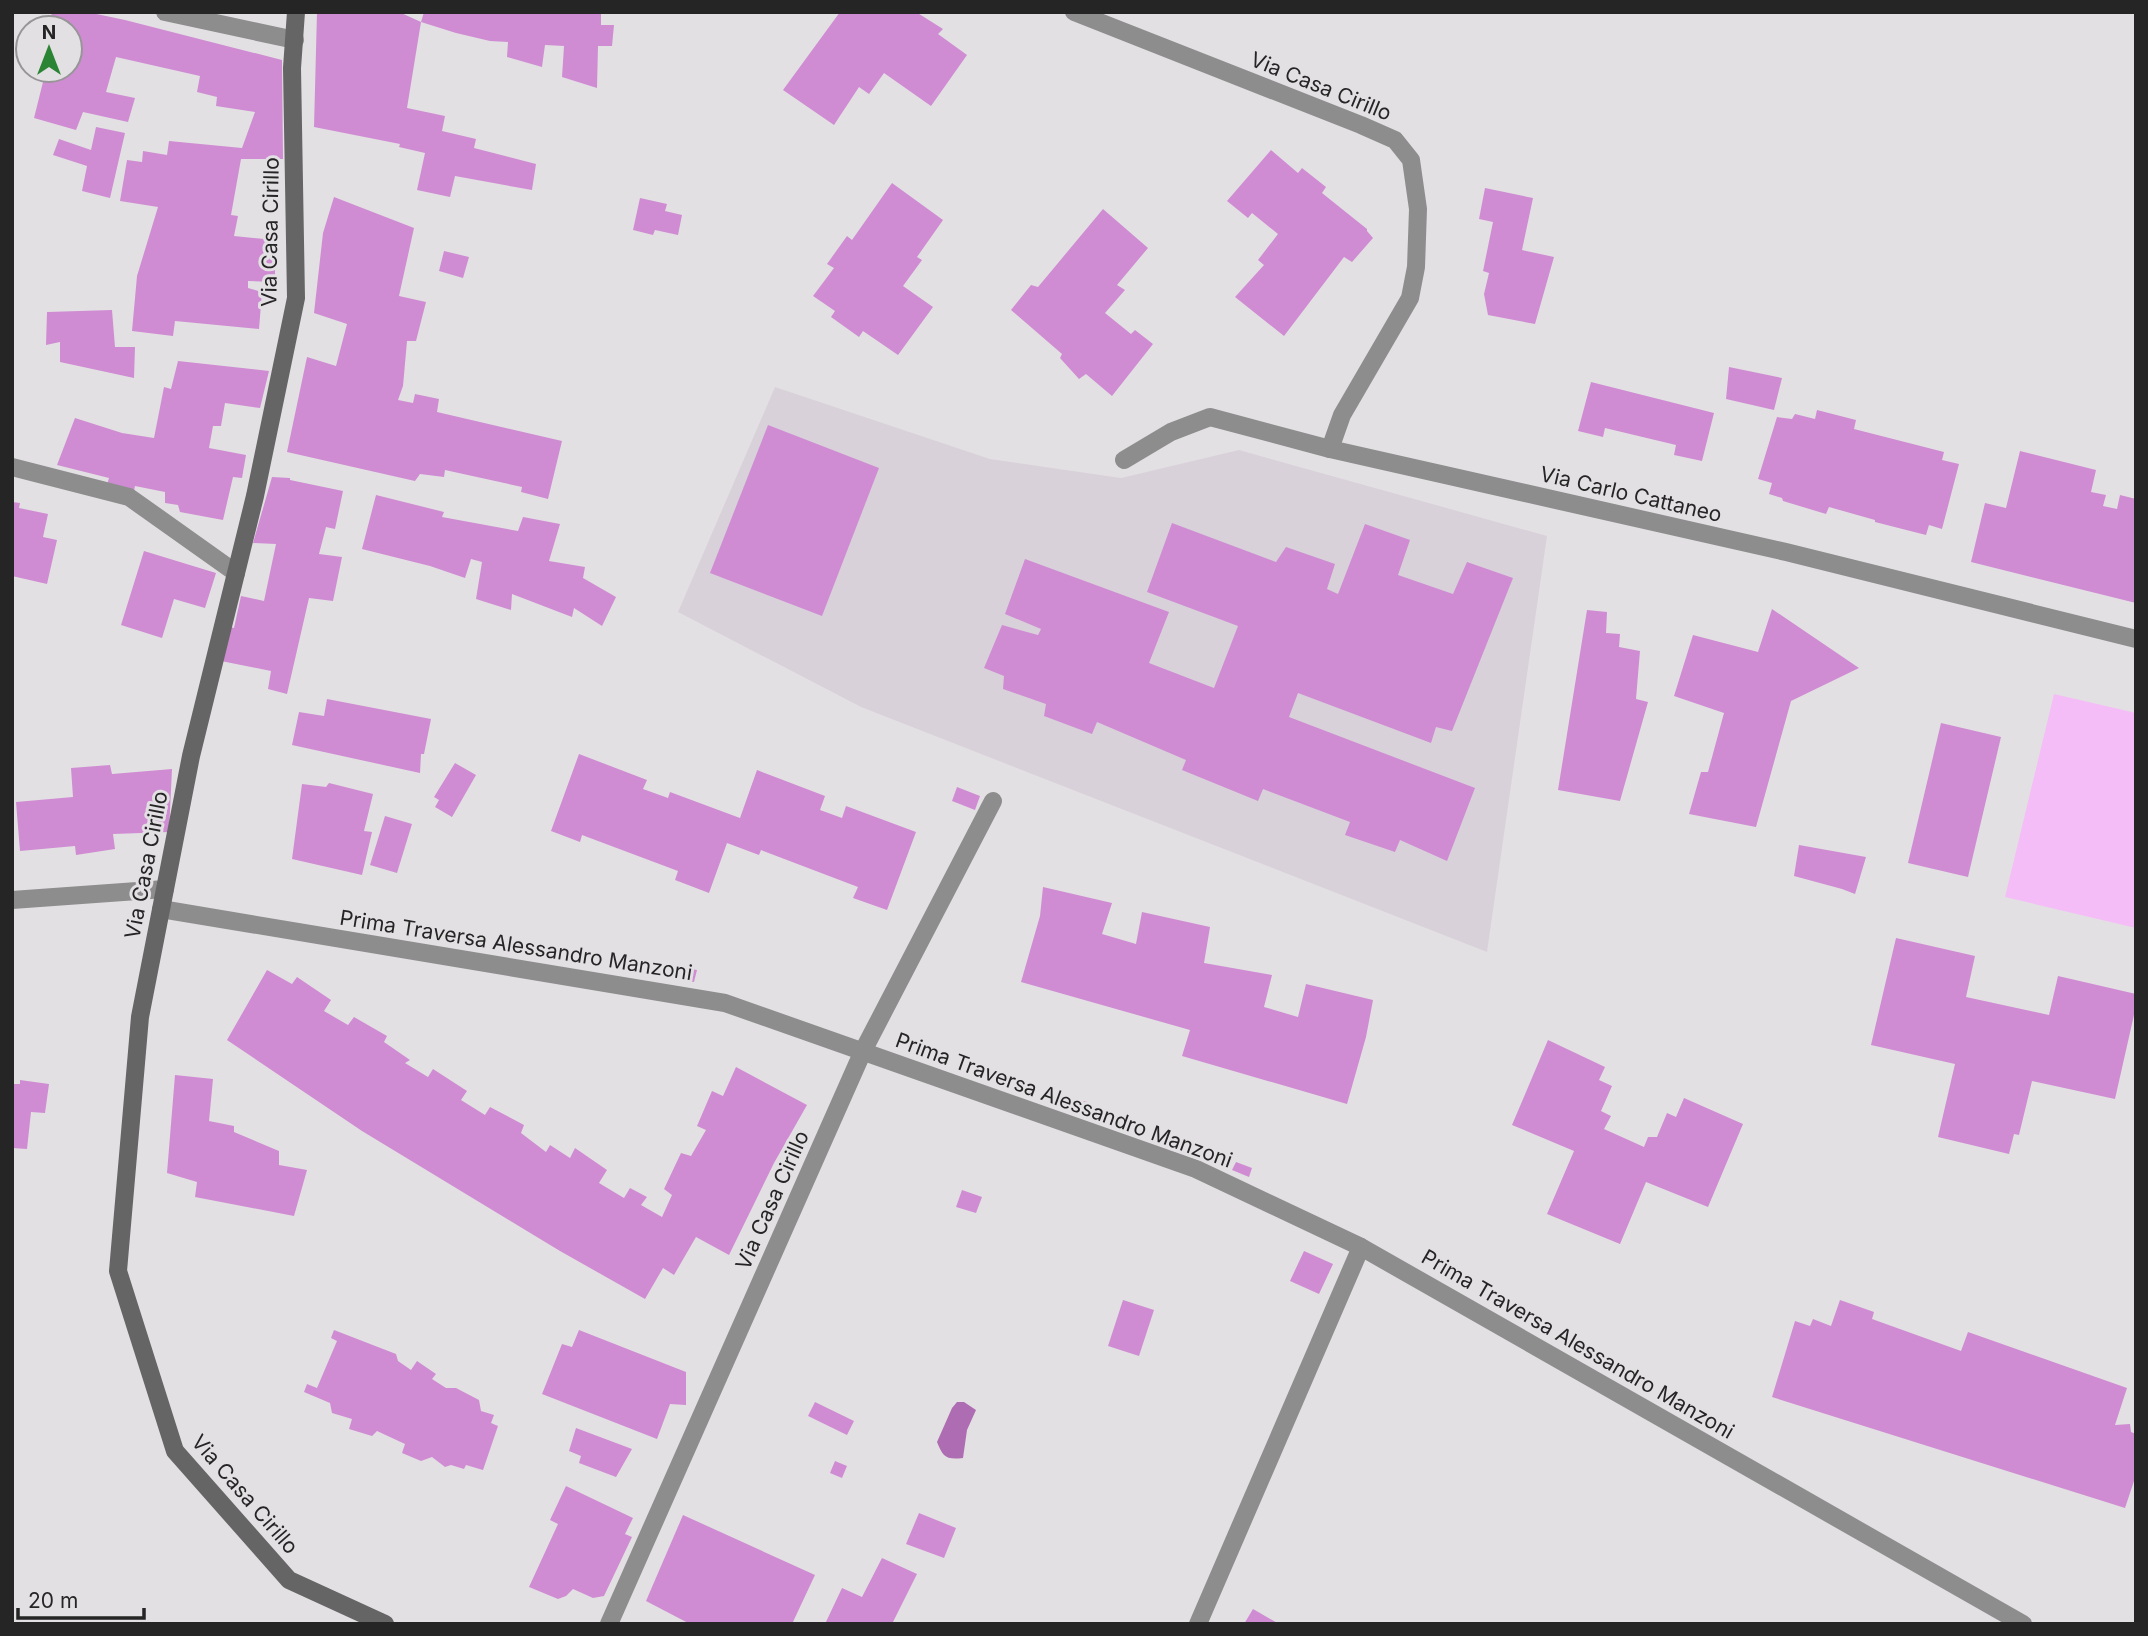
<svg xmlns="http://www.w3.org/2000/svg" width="2148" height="1636" font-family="Inter,sans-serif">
<rect width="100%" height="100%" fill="#e3e0e3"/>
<path fill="#d9d1da" d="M775,387L990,459L1121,478L1239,450L1547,536L1487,952L861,707L678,612Z"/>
<path fill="#f4bdf7" d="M2054,694L2136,713V928L2005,897Z"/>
<path fill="#ae6db2" d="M957,1402H964L976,1410L967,1430L963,1458C946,1460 943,1457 937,1442L952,1408Z"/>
<g fill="#cf8cd3">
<path d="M52,12H87L125,20L282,60L283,159H241L231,215L238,216L234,236L275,240V282L248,281V288L262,292L259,329L175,321L173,336L132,331L137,276L158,207L120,201L127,160L142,162L143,151L167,155L169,141L242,148L255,112L216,106L217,97L197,92L200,76L116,57L106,92L135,98L128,122L83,112L76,130L34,118L46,70H70V28L49,26Z"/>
<path d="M317,12H399L421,22L407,108L445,116L442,131L476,139L474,148L536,164L532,190L455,176L450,197L417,190L425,153L399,147L400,144L314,127Z"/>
<path d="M424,12H601V25H614L612,46H598L597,88L562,77L564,46L545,45L542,67L507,57L508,42L490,41L456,33L421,22Z"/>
<path d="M840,12H916L943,29L938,34L967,55L931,106L884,73L869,94L859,87L834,125L783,90Z"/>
<path d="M96,127L125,133L110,198L82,191L87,166L53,155L59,139L91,150Z"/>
<path d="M1271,150L1298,173L1302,168L1326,187L1322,193L1367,229V231L1373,238L1352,262L1344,257L1284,336L1235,297L1264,265L1258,260L1278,234L1252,213L1248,218L1227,201Z"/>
<path d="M892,183L943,220L917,257L922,260L903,286L933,307L898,355L863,331L859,337L831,317L835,311L813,296L834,268L827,264L847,236L852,240Z"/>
<path d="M1485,188L1533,198L1522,250L1554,257L1535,324L1488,315L1484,294L1489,273L1483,271L1493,222L1479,219Z"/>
<path d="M334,197L414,228L399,296L426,302L416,341H407L403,386L398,400L413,403L415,394L439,399L437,412L562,441L548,499L521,492L522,487L445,470L444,477L420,474L415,481L287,452L307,357L336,366L347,324L314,313L323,233Z"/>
<path d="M640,198L667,204L665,211L682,215L678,235L655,230L653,235L633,230Z"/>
<path d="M1103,209L1148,248L1117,285L1125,290L1105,313L1131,334L1135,330L1153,344L1112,396L1086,374L1079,379L1060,358L1062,354L1011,310L1031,285L1038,287Z"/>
<path d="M444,251L469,257L463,278L439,271Z"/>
<path d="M112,310L115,347H135L134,378L60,362V342L46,345L47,312Z"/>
<path d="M178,361L269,371L260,408L225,403L221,426H213L209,448L246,455L242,478L233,477L223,520L180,512L178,505L165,503V492L135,486L133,496L106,488L109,478L57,465L75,418L122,433L154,438L164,387L171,389Z"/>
<path d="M1729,367L1782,378L1774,410L1726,399Z"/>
<path d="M1591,382L1714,413L1702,461L1674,455L1676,445L1605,428L1603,437L1578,431Z"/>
<path d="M1817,410L1856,420L1854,429L1944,452L1942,460L1959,464L1942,529L1929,525L1926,535L1875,522V520L1829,507L1826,514L1783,501L1782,498L1769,494L1772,483L1758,479L1777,417L1792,419L1795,414L1815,419Z"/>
<path d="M768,425L879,468L822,616L710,573Z"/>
<path d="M2020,451L2096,470L2091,492L2106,495L2103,506L2117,509L2120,495L2136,499V603L1971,562L1985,503L2006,508Z"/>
<path d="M272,477L290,478V480L343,491L335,529L326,527L319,554L342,557L333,601L309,598L287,694L268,689L271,671L221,661L230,627L234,628L241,596L264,601L276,544L253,543Z"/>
<path d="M376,495L444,512L442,517L518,531L523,517L560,524L549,561L585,567L583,578L616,597L602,626L574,608L572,617L512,594L511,610L476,599L482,562L471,559L465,578L430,566L362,549Z"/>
<path d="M12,502L20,503L19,508L48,514L43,537L57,540L47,584L12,576Z"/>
<path d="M1172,523L1276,562L1286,547L1335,564L1327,589L1338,594L1365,524L1410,540L1398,575L1453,594L1467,562L1513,578L1452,731L1436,727L1431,743L1298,693L1289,717L1475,788L1447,861L1400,840L1395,852L1345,835L1350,822L1263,789L1258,801L1182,770L1186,760L1097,722L1092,734L1044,716L1046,704L1003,689L1004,676L984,668L1002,625L1038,635L1041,629L1005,614L1025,559L1169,612L1149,663L1214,688L1238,626L1147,592Z"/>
<path d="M144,551L216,573L205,608L174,599L162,638L121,625Z"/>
<path d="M1772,609L1859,668L1791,701L1756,827L1689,814L1701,772H1708L1724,713L1674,696L1693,635L1758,652Z"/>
<path d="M1587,610L1607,612L1606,633L1620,634L1619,647L1640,651L1636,699L1648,702L1620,801L1558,790Z"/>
<path d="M327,699L431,719L424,754H421L420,773L292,745L299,712L324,716Z"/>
<path d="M1941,723L2001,737L1968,877L1908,863Z"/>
<path d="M579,754L647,780L643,789L668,798L670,792L740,818L757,770L825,796L820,810L842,818L846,806L916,832L887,910L853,898L858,887L761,850L759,855L727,843L709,893L675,880L678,871L582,835L580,842L551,831Z"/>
<path d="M455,763L476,775L452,817L435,807L439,800L434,797Z"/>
<path d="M110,765L112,774L172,769L169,832L113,834L115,849L76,855L75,846L20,851L16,802L73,797L71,768Z"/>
<path d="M329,783L373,794L364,831L372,832L362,875L292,859L302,784L326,787Z"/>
<path d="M957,787L980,796L975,810L952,801Z"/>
<path d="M385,816L412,824L397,873L370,865Z"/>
<path d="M1799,845L1866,857L1855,894L1842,889L1794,876Z"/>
<path d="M1043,887L1112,903L1102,934L1136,944L1142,912L1210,927L1204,963L1272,975L1264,1007L1298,1017L1306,984L1373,1000L1366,1037L1347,1104L1182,1056L1190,1030L1021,982L1040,916Z"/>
<path d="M1896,938L1975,956L1966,997L2049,1015L2058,976L2136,994V1006L2115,1099L2032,1081L2019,1135L2014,1134L2009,1154L1938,1137L1955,1064L1871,1045Z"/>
<path d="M675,966L697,970L694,982L673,978Z"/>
<path d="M267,970L292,984L297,977L331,1000L324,1011L348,1025L354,1017L387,1036L384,1042L410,1060L405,1063L428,1077L433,1069L467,1091L461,1100L485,1115L490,1107L524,1125L521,1133L546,1152L550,1145L570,1158L575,1148L607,1170L599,1183L624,1198L630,1188L647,1197L641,1205L662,1217L672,1195L664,1189L681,1153L691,1156L706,1130L697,1126L712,1091L723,1096L736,1067L807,1105L774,1163L729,1255L696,1237L674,1275L663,1268L645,1299L560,1251L362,1131L227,1040Z"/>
<path d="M1548,1040L1605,1067L1599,1080L1612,1086L1601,1111L1611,1116L1604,1129L1644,1147L1648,1137H1657L1667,1113L1676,1117L1684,1098L1743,1124L1708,1207L1646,1182L1620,1244L1547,1214L1574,1151L1512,1125Z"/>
<path d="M175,1075L213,1079L209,1121L234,1126V1132L279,1151V1165L307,1170L294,1216L195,1197L197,1182L167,1173Z"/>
<path d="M20,1080L49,1084L45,1113L31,1112L27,1149L12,1148V1084H20Z"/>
<path d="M1068,1098L1088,1102L1087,1112L1066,1109Z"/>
<path d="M1236,1162L1252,1168L1249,1177L1232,1170Z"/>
<path d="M962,1190L982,1197L976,1213L956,1207Z"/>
<path d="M1304,1251L1333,1264L1319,1294L1290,1281Z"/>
<path d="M1123,1300L1154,1310L1139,1356L1108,1346Z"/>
<path d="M1840,1300L1874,1312L1872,1319L1961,1351L1968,1332L2127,1388L2115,1425L2130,1424L2131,1432L2136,1434V1475L2125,1508L1772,1397L1795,1321L1810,1326L1813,1319L1831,1326Z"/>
<path d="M334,1330L396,1354L398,1361L411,1370L417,1361L436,1374L432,1379L446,1388H456L479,1400L481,1411L494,1415L491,1423L498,1426L483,1470L466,1465L464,1469L451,1465L445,1467L432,1457L421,1461L402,1453L405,1444L377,1431L372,1436L349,1429L352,1419L332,1413L330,1403L304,1392L307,1384L317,1388L337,1341L331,1338Z"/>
<path d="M579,1330L686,1372V1405L670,1404L657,1439L542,1394L562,1344L572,1347Z"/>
<path d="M815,1402L854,1421L847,1435L808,1416Z"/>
<path d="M576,1428L632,1449L616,1477L579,1463L581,1456L569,1451Z"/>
<path d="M835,1461L847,1466L842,1478L830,1473Z"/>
<path d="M566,1486L633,1518L625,1534L632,1537L604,1596L593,1598L573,1589L566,1596L558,1599L529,1587L558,1524L550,1520Z"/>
<path d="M919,1513L956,1528L944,1558L906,1544Z"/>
<path d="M683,1515L815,1575L792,1624H690L646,1601Z"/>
<path d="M882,1558L917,1574L892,1624H825L842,1588L862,1597Z"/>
<path d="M1253,1609L1279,1624H1244Z"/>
</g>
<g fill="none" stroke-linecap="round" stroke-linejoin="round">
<g stroke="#8e8d8e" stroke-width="18">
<path d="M12,467L129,497L236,573"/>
<path d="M12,900L165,889"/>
</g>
<g stroke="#8e8d8e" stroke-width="18">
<path d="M165,12L295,40"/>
<path d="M1074,12L1361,125L1395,140L1411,160L1418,209L1416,267L1410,298L1342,415L1330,449"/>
<path d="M1124,460L1171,432L1210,417L1330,449L1786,552L2136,639"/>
<path d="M161,909L725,1003L1196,1169L1361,1247L2023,1624"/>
<path d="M609,1624L863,1051L993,801"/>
<path d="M1198,1624L1361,1247"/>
</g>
<path stroke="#666566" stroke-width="18" d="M296,12L292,68L296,298L255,496L191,756L140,1017L118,1271L175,1451L289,1580L385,1624"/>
</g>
<g text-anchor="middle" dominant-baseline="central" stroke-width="6" stroke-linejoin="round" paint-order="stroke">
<g font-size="21" fill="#262526" stroke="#e3e0e3">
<text transform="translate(1321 86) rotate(22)">Via Casa Cirillo</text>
<text transform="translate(270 232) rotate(-89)">Via Casa Cirillo</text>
<text transform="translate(1631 494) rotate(13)">Via Carlo Cattaneo</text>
<text transform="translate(146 865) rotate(-79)">Via Casa Cirillo</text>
<text transform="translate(516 945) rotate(9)">Prima Traversa Alessandro Manzoni</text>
<text transform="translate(1064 1100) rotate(20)">Prima Traversa Alessandro Manzoni</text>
<text transform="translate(772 1200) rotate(-66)">Via Casa Cirillo</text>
<text transform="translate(1578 1344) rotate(30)">Prima Traversa Alessandro Manzoni</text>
<text transform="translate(245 1494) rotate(49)">Via Casa Cirillo</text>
</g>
</g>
<rect width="2148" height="1636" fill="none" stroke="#262526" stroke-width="28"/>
<g transform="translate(49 49)"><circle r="33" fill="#e3e0e3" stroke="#979597" stroke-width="2"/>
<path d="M0-5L12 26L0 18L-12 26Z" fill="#2b8433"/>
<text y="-10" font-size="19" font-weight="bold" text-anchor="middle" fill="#262526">N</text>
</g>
<path d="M18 1608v10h126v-10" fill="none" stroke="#262526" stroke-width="3.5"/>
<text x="28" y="1608" font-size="21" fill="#262526" stroke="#e3e0e3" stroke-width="5" paint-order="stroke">20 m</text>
</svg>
